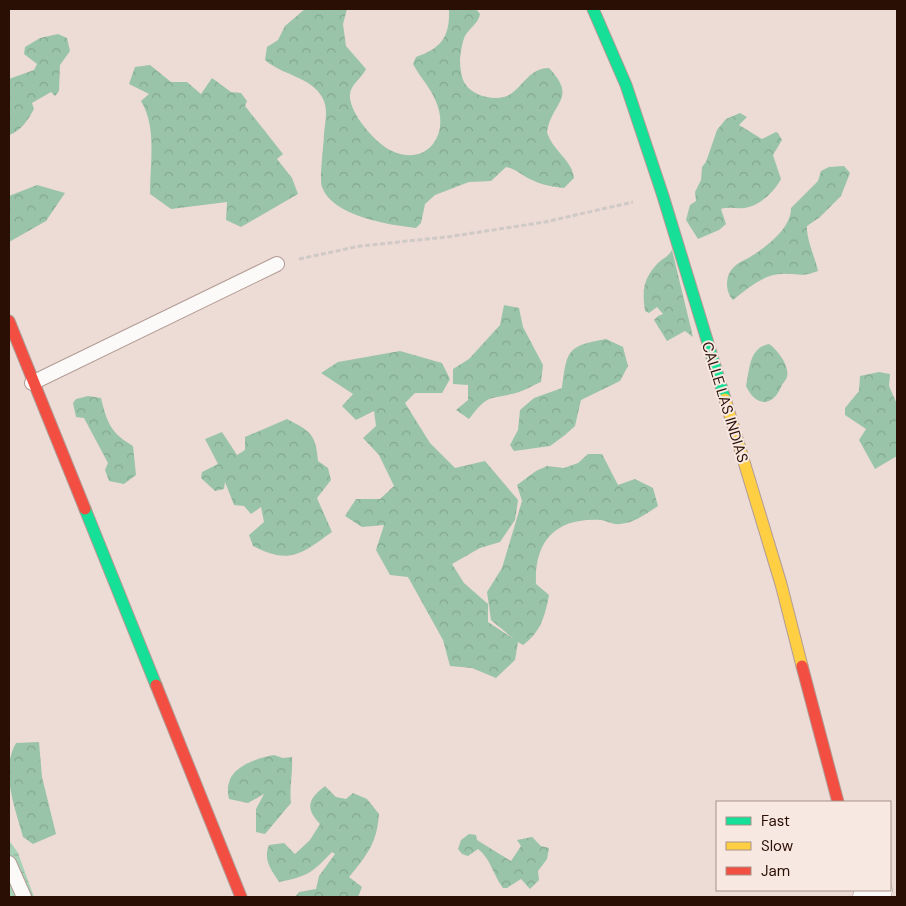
<svg xmlns="http://www.w3.org/2000/svg" width="906" height="906" font-family="'DM Sans',sans-serif">
<defs>
<pattern id="forest-crowns" width="20" height="18" patternUnits="userSpaceOnUse" patternTransform="scale(1.25)"><rect width="20" height="18" fill="#99c4aa"/><path d="M2 6a3 3 0 1 1 6 0M12 15a3 3 0 1 1 6 0" fill="none" stroke="#84a791"/></pattern>
<pattern id="wetland-marsh" width="20" height="14" patternUnits="userSpaceOnUse" patternTransform="scale(1.25)"><rect width="20" height="14" fill="#a8d2b7"/><path d="M1 5h8M5 5V1M11 12h8M15 12V8" fill="none" stroke="#91b39c"/></pattern>
</defs>
<rect width="100%" height="100%" fill="#eddbd5"/>
<g fill="url(#forest-crowns)">
<path d="M305,9H347L343,24L346,46L366,69C362,78 351,84 350,94C348,112 376,144 392,151C424,166 448,139 438,107C433,90 421,79 413,64L416,57C442,48 450,36 449,9H476L480,14C478,24 470,27 465,36C462,42 461,52 460,59C460,66 461,79 466,85C473,96 497,102 509,95C524,86 529,68 549,68C578,99 552,101 547,132C552,150 573,161 574,178L564,188C553,187 542,185 532,180C522,176 517,169 506,167L491,181L469,182L435,195L425,204L421,223L416,228C389,225 332,216 322,187C319,180 324,144 324,134C325,121 329,109 322,97C311,77 282,75 265,60L267,47L278,40L285,26Z"/>
<path d="M58,34L67,38L70,51L60,65L59,91L55,96L51,92L32,103L34,109C28,120 21,131 9,135V79L34,70L37,64L24,54L25,47L40,38Z"/>
<path d="M150,65L171,82H187L201,94L212,78L231,92L241,93L247,101L245,106L283,154L277,159L292,178L298,194L241,227L226,220L227,202L171,209L150,194C150,163 157,127 141,101L149,94L129,84L135,67Z"/>
<path d="M740,113L747,117L739,125L762,139L776,132L778,133L782,140L773,155L781,179C775,191 761,204 749,207C740,210 730,206 721,209L726,224L719,230L698,239L686,220L690,205L696,201L695,192L701,180L702,167L706,162L717,130L726,119Z"/>
<path d="M844,166L850,173L841,196L820,217L807,226C806,238 815,257 818,271C802,277 802,274 787,274C766,272 748,288 733,300C725,292 725,276 733,268C737,263 745,260 750,257C766,247 791,229 791,208L818,181L821,171L829,167Z"/>
<path d="M37,185L65,193L46,221L9,242V196Z"/>
<path d="M672,250L693,337L685,331L667,341L654,320L658,316L663,314L657,307L649,313L645,311C642,290 643,279 658,263C663,258 668,257 672,250Z"/>
<path d="M504,305L519,308L523,327L543,365L541,382C533,385 524,391 516,393C488,400 489,393 469,419L456,410L468,400V385L453,384V369L469,359L500,325Z"/>
<path d="M606,339L623,347L628,366L620,381L581,400L575,426L565,435L550,446L514,451L510,445L518,430L520,410L534,398L562,388C567,350 567,346 606,339Z"/>
<path d="M769,344C777,349 790,366 787,377C786,380 782,384 781,387C772,408 755,406 746,386C750,368 749,348 769,344Z"/>
<path d="M400,351L442,363L450,379L442,393H415L405,403L430,443L455,468L485,461L518,500L515,520L500,542L480,548L452,564L464,583L488,604V622L514,639L491,620L487,592L502,568L522,501L517,485L536,471L547,466L564,468L578,463L588,454H602L618,485L635,479L653,488L658,506C646,514 634,523 620,524C614,525 607,521 601,520C557,517 534,540 536,584L549,595C545,616 541,632 523,645L518,642L515,660L496,678L472,668L450,666L443,640L408,577L390,575L376,550L384,525L362,527L345,516L356,499H380L394,486L379,455L363,438L376,426L374,411L356,420L342,406L353,394L321,373L338,362Z"/>
<path d="M879,372L890,374L889,386L897,404V456L875,469L859,440L866,429L845,415V408L859,391L860,376Z"/>
<path d="M88,396L101,398C107,423 111,433 133,446L136,475L124,484L109,481L105,470L108,463L84,418L76,417L73,403L76,399Z"/>
<path d="M287,419C310,431 316,434 318,461L328,468L331,480L317,498L332,532C301,554 290,565 253,546L249,535L264,522L261,507L251,514L244,506L234,505L225,482L224,489L215,491L201,478L202,472L218,464L205,439L222,432L237,455L245,450V437Z"/>
<path d="M39,742L42,777L56,834L33,844L23,837C15,807 0,771 16,743Z"/>
<path d="M274,755L283,758L292,757C293,774 289,788 291,803L265,834L256,832V809L264,794L248,803L229,799C228,794 227,787 229,783C232,766 260,757 274,755Z"/>
<path d="M325,786L336,797L346,799L353,793L367,799L379,814C377,843 367,855 349,877L362,887L358,897H295L299,892L316,889L319,876L335,854L332,852C313,872 307,877 279,882C271,869 263,860 269,845L284,843L295,854L310,840L320,824C305,808 308,799 325,786Z"/>
<path d="M469,834L476,835L477,840L511,861L521,846L517,840L532,837L541,846L549,848L547,859L538,871L539,880L530,889L521,879L507,888H503C493,875 491,859 478,849L468,856L462,854L458,849L461,840Z"/>
</g>
<path fill="url(#wetland-marsh)" d="M9,840L18,853L34,897H9Z"/>
<g fill="none" stroke-linecap="round" stroke-linejoin="round">
<g stroke="#b29c95" stroke-width="16">
<g id="lane">
<path d="M32,383L277,264"/>
<path d="M9,863L24,897"/>
</g>
</g>
<g stroke="#b29c95" stroke-width="29">
<path id="street" d="M867,897L878,890"/>
</g>
<g stroke="#b29c95" stroke-width="13">
<g id="fast">
<path d="M593,9L626,85L663,196L725,399"/>
<path d="M85,509L156,685"/>
</g>
</g>
<g stroke="#b29c95" stroke-width="13">
<path id="slow" d="M725,399L781,584L802,666"/>
</g>
<g stroke="#b29c95" stroke-width="13">
<g id="jam">
<path d="M9,321L85,509"/>
<path d="M802,666L838,802"/>
<path d="M156,685L241,897"/>
</g>
</g>
<path stroke="#cfc9c7" stroke-width="3" stroke-dasharray="5 2.5" stroke-linecap="butt" d="M299,259L360,246L447,237L545,222L633,202"/>
<use href="#lane" stroke="#fcfaf9" stroke-width="14"/>
<use href="#street" stroke="#fcfaf9" stroke-width="28"/>
<use href="#fast" stroke="#16e098" stroke-width="11"/>
<use href="#slow" stroke="#ffcf43" stroke-width="11"/>
<use href="#jam" stroke="#f24e42" stroke-width="11"/>
</g>
<g text-anchor="middle" dominant-baseline="central" stroke-width="4" stroke-linejoin="round" paint-order="stroke">
<g font-size="15" fill="#2a0f05" stroke="#f8e8e2">
<text transform="translate(725 402) rotate(73)">CALLE LAS INDIAS</text>
</g>
</g>
<rect width="906" height="906" fill="none" stroke="#2a0f05" stroke-width="20"/>
<rect x="716" y="801" width="175" height="90" fill="#f8e8e2" stroke="#a6918a"/>
<rect x="726" y="817" width="25" height="8" fill="#16e098" stroke="#a6918a"/>
<text x="761" y="826" font-size="15" fill="#2a0f05">Fast</text>
<rect x="726" y="842" width="25" height="8" fill="#ffcf43" stroke="#a6918a"/>
<text x="761" y="851" font-size="15" fill="#2a0f05">Slow</text>
<rect x="726" y="867" width="25" height="8" fill="#f24e42" stroke="#a6918a"/>
<text x="761" y="876" font-size="15" fill="#2a0f05">Jam</text>
</svg>
